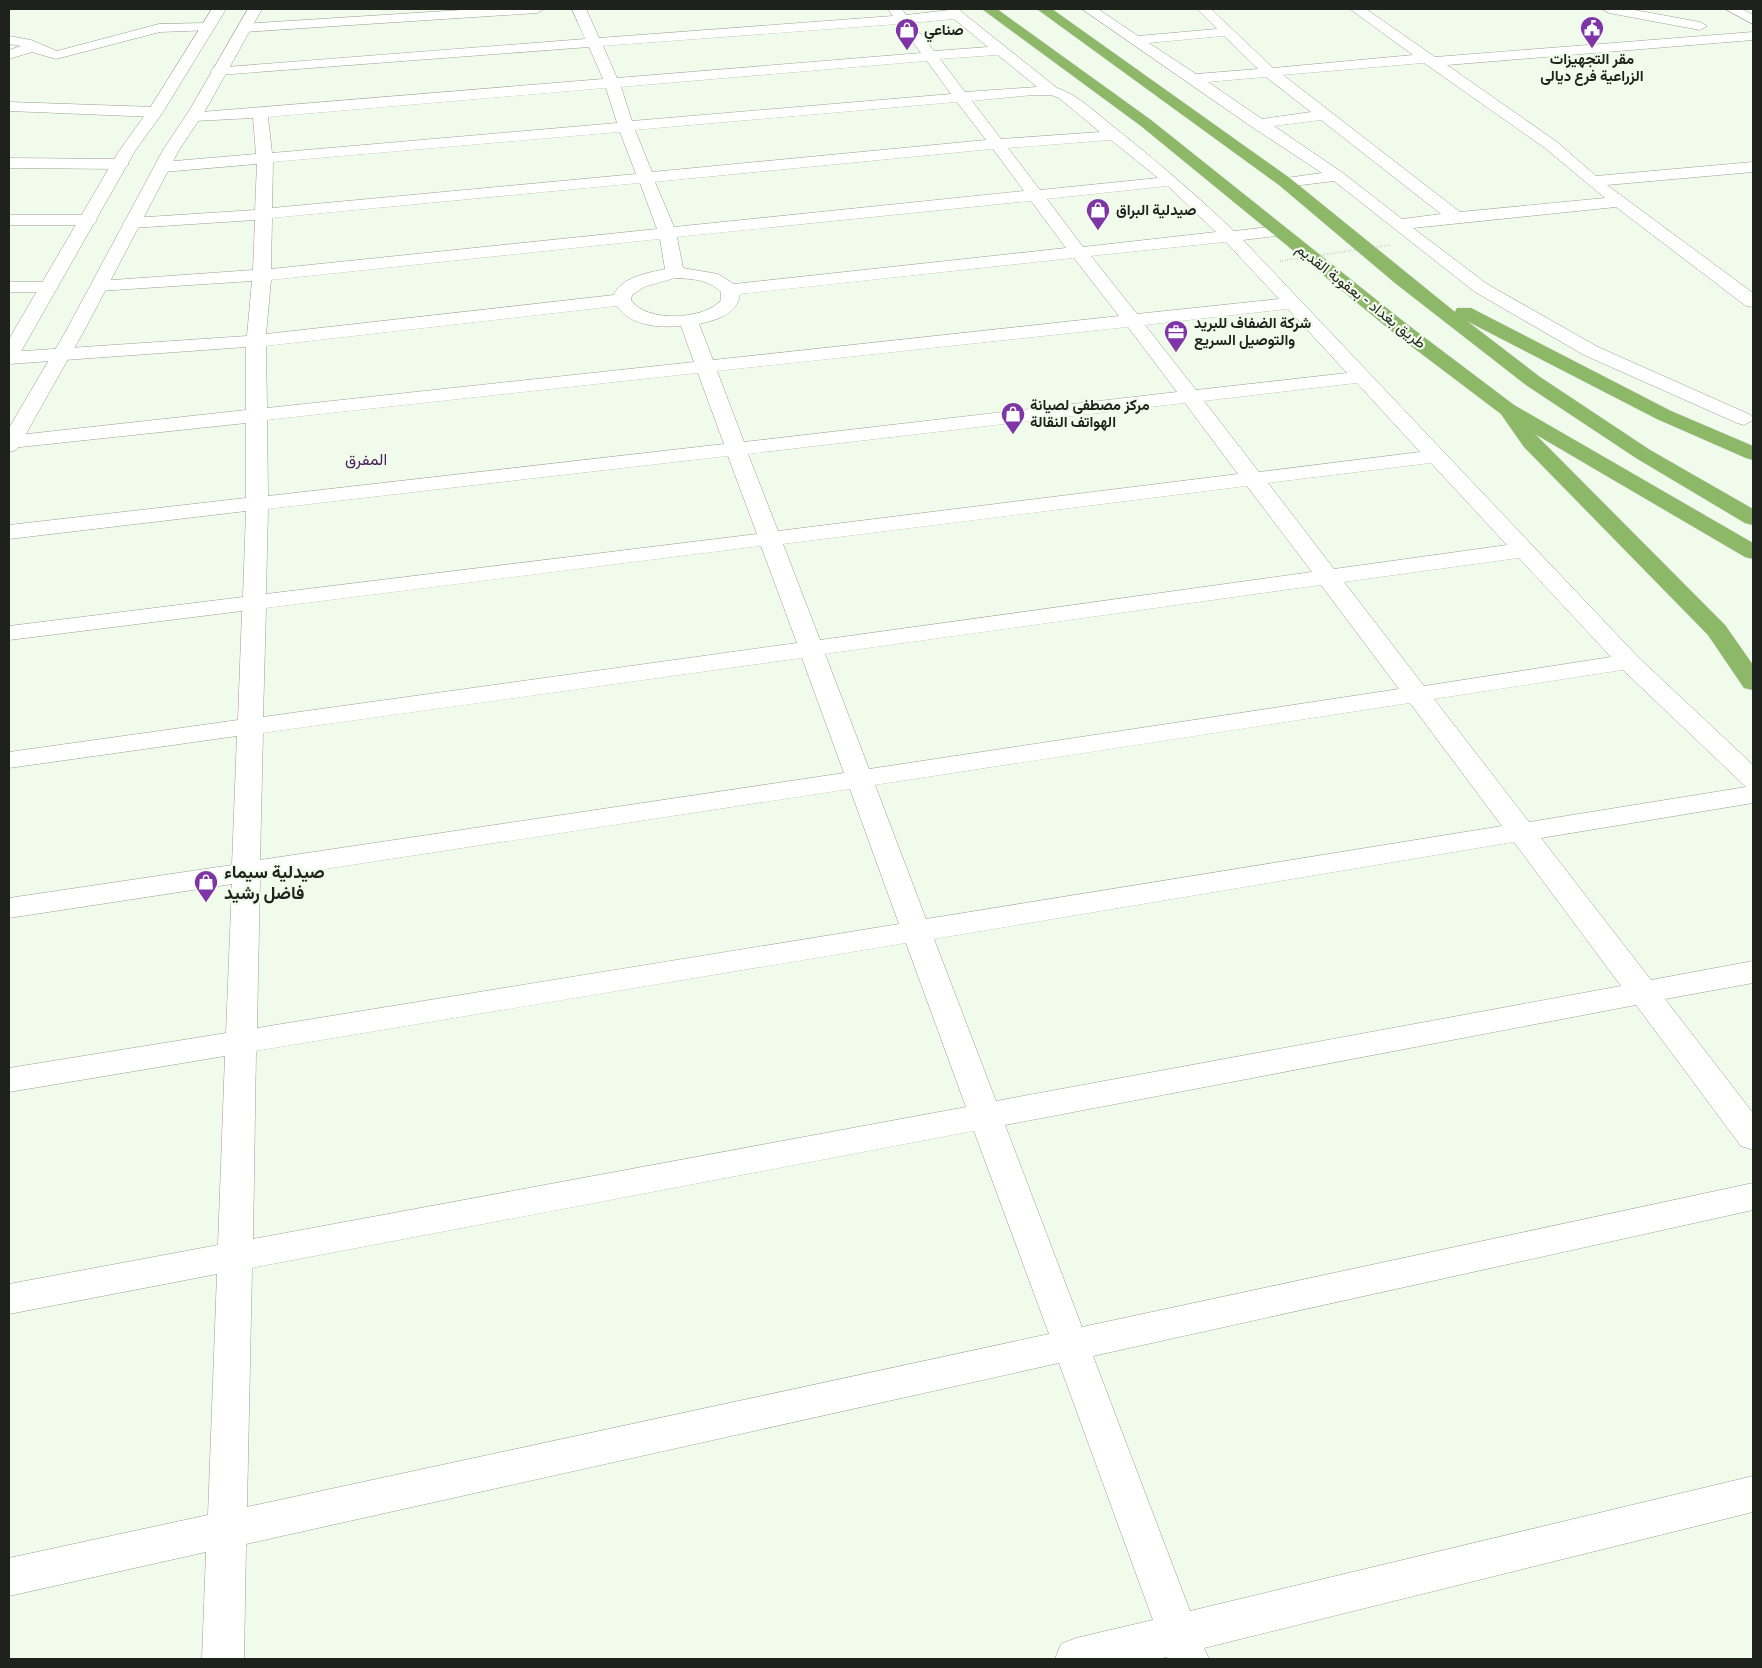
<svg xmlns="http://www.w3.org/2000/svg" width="1762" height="1668" font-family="'Fira Sans Condensed',Vazirmatn,sans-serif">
<rect width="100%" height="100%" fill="#f1fbeb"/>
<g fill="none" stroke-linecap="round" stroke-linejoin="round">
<g stroke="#98a192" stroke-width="1">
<g id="street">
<path d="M478,9H544L537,13L244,32L237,28L244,24Z"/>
<path d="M572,9H586L599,38L893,16L888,9H902L906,15L958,9L1057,88C1078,95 1094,111 1110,124C1152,157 1194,193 1234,231L1278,226L1284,227L1287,231L1284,235L1243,240L1638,657L1753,765V803L1541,838L1651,980L1753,961V983L1665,999L1753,1113V1150L1741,1146L1636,1005L1005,1125L1082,1327L1753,1183V1210L1093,1356L1190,1611L1753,1476V1512L1204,1648L1209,1659H1167V1657L1158,1659H1055L1061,1644L1076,1638L1153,1620L1059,1363L246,1544L244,1659H202L206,1552L9,1596V1558L208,1515L217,1274L9,1314V1284L218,1245L225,1056L9,1092V1068L226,1033L232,884L9,918V898L232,865L237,736L9,768V752L238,720L242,611L9,640V626L243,597L246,511L9,539V525L246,498V423L11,448H9V436L246,410V347L9,364V352L247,336L252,281L99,291L93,290L90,286L93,282L99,281L253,270L255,220L132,228L126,227L123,223L126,219L132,218L255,210L257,164L163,172L155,167L163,162L256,154L253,118L194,121L189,119L186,116L189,113L603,79L589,47L218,75L213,74L211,71L213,68L585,39ZM954,19L988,47L934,51L912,23ZM899,24L921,53L617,78L603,46ZM998,55L1037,87L965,92L940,59ZM927,61L951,94L632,121L621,87ZM606,88L617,123L272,153L268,117ZM1033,95H1051L1059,98L1100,132L1001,139L972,101ZM957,102L986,140L652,172L635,130ZM620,132L636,174L272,208L273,162ZM1111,140L1158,178L1040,190L1008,148ZM993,149L1024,191L674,227L655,182ZM640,183L657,229L271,269L272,218ZM1168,186L1216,232L1083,247L1047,199ZM1031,201L1066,248L734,284L718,274L683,268L677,237ZM660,239L665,269C648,273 621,277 614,295L266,334L271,280ZM1226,242L1279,299L1137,314L1091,256ZM1074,258L1119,316L713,360L699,324C715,320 738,315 740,294ZM675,278C692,279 708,279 721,292V300C705,320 646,323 631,300L632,295L644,287ZM617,306C630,326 659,328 681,326L694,362L267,408L266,346ZM1288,309L1347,373L1196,390L1145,325ZM1128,327L1177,392L744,442L717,371ZM698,373L724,444L268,496L267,420ZM1357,383L1420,452L1259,472L1204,401ZM1185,403L1238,474L778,531L748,454ZM728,456L757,534L266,594L268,509ZM1431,463L1507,545L1334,569L1268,483ZM1247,486L1312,572L820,640L783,544ZM761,546L797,643L263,717L266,608ZM1519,558L1611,657L1424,686L1344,582ZM1321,585L1399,689L869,769L825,654ZM802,658L844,773L260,860L263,733ZM1623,670L1746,787L1529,822L1434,699ZM1410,703L1502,826L926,919L875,785ZM850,789L899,924L257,1028L260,879ZM1514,842L1621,986L996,1101L934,939ZM906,943L966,1107L253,1239L256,1051ZM974,1131L1049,1334L247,1507L252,1268Z"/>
<path d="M1082,9H1098L1138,36L1217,29L1197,9H1211L1273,68L1413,55L1350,9H1366L1435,57L1753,32V40L1447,65L1557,142L1596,176L1753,162V172L1607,185L1753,293V307L1746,306L1616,207L1413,228L1487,284L1598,347L1751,415L1753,420L1744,425L1737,423L1584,355L1475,292L1334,181L1285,187L1279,185L1277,182L1279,179L1322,173L1252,127ZM1224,36L1258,69L1196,74L1149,43ZM1424,63L1545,148L1605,198L1460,212L1283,75ZM1266,77L1311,112L1262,119L1208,82ZM1321,120L1441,214L1402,219L1343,173L1274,126Z"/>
<path d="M1602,9H1629L1700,22L1707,26L1700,30L1609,13Z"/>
<path d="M1725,9H1742L1753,15V24Z"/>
<path d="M207,23L212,24L214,27L212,30L160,32L56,59L32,52L9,59V50L21,46L9,44V36L31,40L57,51L159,24Z"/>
<path d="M9,102L155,107L163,112L155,117L9,111Z"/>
<path d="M9,158L121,159L129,164L121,169L9,168Z"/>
<path d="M9,215H88L94,216L97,220L94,224L88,225H9Z"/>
<path d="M9,282H49L55,283L58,287L55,291L49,292H9Z"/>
</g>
</g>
<g stroke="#98a192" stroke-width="1">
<g id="secondary">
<path d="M212,9H226L163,112L135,151L19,355L16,359L9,361V339L119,151L148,111Z"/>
<path d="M248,9H262L205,111L179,150L84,331L19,446L16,450L9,452V428L66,331L163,150L189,111Z"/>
</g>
</g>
<g stroke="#dbdcdb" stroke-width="1">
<g id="highway">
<path d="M982,9H997L1151,120L1408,325L1514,405L1753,543V559L1745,557L1535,434L1725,625L1753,665V690L1744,688L1708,635L1524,447L1501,414L1394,333L1141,126Z"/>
<path d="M1037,9H1052L1291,179L1455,312L1457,308H1471L1671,411L1753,446V460L1746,458L1657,419L1467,321L1540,377L1650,450L1753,509V525L1745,523L1636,458L1526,385L1395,283L1279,185Z"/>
</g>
</g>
<use href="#street" fill="#fff" fill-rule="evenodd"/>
<use href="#secondary" fill="#fff" fill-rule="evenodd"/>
<use href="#highway" fill="#8cb867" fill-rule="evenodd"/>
<path stroke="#afb7aa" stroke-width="2" stroke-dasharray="0.5 2" stroke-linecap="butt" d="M1280,261L1390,245"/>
</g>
<defs>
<g id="civic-pin" transform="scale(1.25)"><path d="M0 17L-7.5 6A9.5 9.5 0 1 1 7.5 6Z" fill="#8035a7" stroke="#f1fbeb"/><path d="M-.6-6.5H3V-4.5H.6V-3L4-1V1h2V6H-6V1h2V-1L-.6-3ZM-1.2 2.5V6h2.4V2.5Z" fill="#fff"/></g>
<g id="shop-pin" transform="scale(1.25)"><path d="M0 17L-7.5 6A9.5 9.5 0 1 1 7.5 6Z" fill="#8035a7" stroke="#f1fbeb"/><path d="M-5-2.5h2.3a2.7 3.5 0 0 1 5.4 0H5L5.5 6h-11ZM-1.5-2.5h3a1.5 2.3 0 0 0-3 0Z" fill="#fff"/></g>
<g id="office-pin" transform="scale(1.25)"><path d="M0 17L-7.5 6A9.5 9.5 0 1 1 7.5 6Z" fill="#8035a7" stroke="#f1fbeb"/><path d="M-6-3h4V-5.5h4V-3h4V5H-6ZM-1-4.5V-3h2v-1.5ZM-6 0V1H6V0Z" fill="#fff"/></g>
</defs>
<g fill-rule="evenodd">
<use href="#civic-pin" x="1592" y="28"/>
<use href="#shop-pin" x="907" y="30"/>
<use href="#shop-pin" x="1098" y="210"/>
<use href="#office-pin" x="1176" y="332"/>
<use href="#shop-pin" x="1013" y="414"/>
<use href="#shop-pin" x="206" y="882"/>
</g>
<g text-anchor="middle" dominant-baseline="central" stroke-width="4.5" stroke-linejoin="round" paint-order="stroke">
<g font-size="15" font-weight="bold" fill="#1f221c" stroke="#f1fbeb" text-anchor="start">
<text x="924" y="30">صناعي</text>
<text x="1592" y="59" text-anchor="middle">مقر التجهيزات<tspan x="1592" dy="17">الزراعية فرع ديالى</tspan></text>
<text x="1116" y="210">صيدلية البراق</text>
<text x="1194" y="323">شركة الضفاف للبريد<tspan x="1194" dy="17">والتوصيل السريع</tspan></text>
<text x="1030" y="405">مركز مصطفى لصيانة<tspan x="1030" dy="17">الهواتف النقالة</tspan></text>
</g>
<g font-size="15" fill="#1f221c" stroke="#f1fbeb">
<text transform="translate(1361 296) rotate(38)">طريق بغداد - بعقوبة القديم</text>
</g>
<g font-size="16" fill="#48255c" stroke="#f1fbeb">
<text x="366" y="459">المفرق</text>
</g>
<g font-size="18" font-weight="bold" fill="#1f221c" stroke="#f1fbeb" text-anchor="start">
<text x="224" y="872">صيدلية سيماء<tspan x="224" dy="21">فاضل رشيد</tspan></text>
</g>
</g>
<rect width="1762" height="1668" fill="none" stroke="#1f221c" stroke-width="20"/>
</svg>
